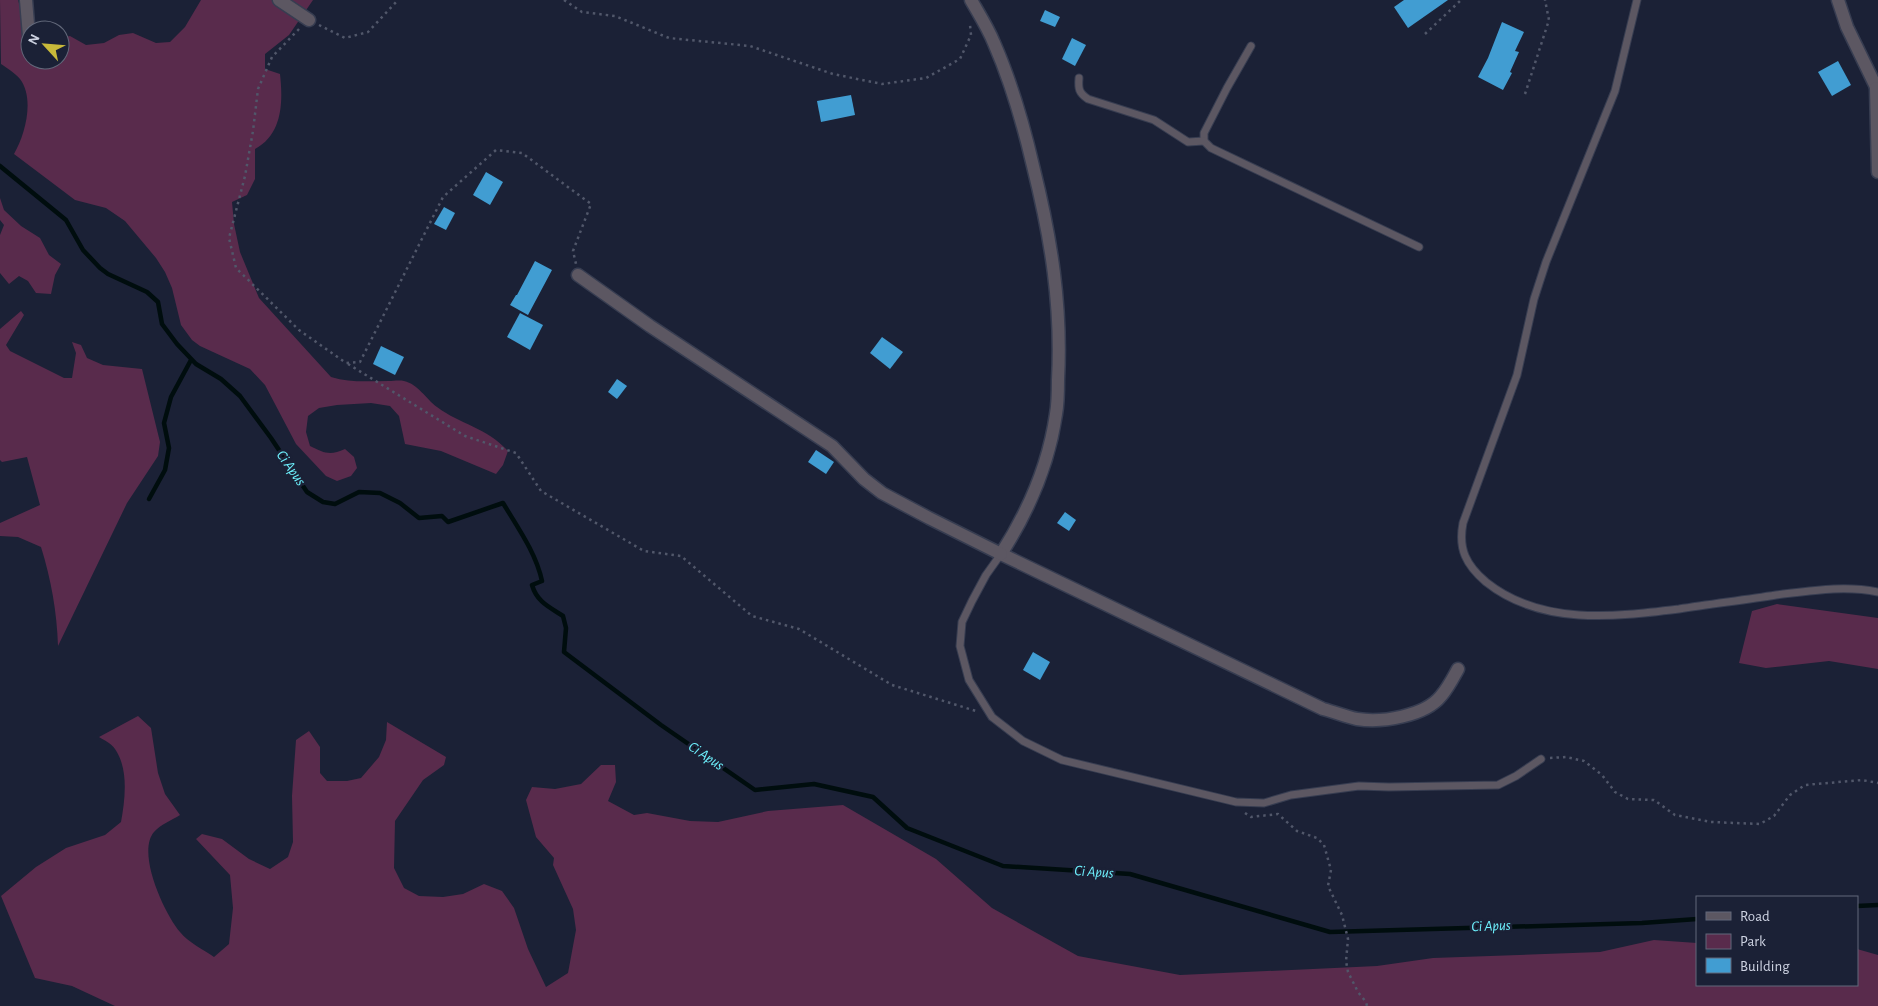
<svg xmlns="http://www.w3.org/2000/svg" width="1878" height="1006" font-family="'Alegreya Sans',sans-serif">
<rect width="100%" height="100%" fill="#1b2136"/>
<g fill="#592b4c">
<path d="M0,0H18L23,18L41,30H30V60H60V38L70,36L86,45L104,43L119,35L133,33L156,43L170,42L185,27L201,0H313L289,35L265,54V69L280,74C283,101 283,134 255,149V179L247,195L232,202L234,224L240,252L259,298L331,377C350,383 369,381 389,381C393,381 399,380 404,381C418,384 426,399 437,407C461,425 486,427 508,451L503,465L496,474L441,451L405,444L399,416L390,406L371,403L337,405L319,408L308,416L306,432L310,446C324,453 330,456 345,449L354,457L357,468L351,476L337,481L326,476L296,444L265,385L250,369L200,346L192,340L181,325L172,288L165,272L156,258L125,221L106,208L75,200L14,154C25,135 35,99 20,79C15,73 7,68 1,64Z"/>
<path d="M0,198L4,210L21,226L40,238L49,255L61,264L55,275L51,294L36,293L28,281L19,276L9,284L0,273V235L4,225L0,220Z"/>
<path d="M21,311L24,315L6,345L10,351L64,378H72L76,353L72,342L81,345L87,358L103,365L142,369L160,442L158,456L127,503L58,646C57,612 51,579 41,547L18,537L0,536V523L40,505L27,457L2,462L0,460V329Z"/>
<path d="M1777,604L1878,618V669L1829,661L1766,668L1739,663L1752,611Z"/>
<path d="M138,716L151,728L158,773L165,794L180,815C172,820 160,825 154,832C136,853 165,915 180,932C188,942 204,950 214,957L229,944L233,908L230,875L196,839L202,834L222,839L249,859L270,869L288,857L293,842L292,796L296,740L309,731L320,747V773L327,781H347L361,778L379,757L386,740L387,722L446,757L444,765L423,780L395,821L394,868L404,888L419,896L443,897L463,894L484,884L502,891L514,908L528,949L546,987L568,973L576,930L573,909L553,865L554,858L536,837L526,800L532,787L555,789L581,784L601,765H615L616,782L608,801L634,815L647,813L690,821L718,822L768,811L843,805L936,859L992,908L1078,956L1180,975L1377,966L1433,958L1600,952L1654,940L1697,943V985H1857V949L1878,955V1006H115L72,986L35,978L1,896L36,867L66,848L105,835L121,822C125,800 129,769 115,749C112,744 104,740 99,737Z"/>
</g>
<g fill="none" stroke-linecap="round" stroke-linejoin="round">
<g stroke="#000d0e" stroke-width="4.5">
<path d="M0,166L66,220L83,250L100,268L108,274L147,292L158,302L162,324L177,344L196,364L221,379L240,396L271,438L307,492L323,502L335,504L359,492L380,493L400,503L419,518L442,516L448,522L503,503C518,528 536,553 542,581L532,585C537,602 549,607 563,616L566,628L564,652L661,725L755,790L814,784L873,797L907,828L1003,866L1130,874L1330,932L1642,923L1697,919"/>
<path d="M149,499L165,470L169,448L164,423L171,397L191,360"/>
<path d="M1857,906L1878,905"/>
</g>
</g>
<g fill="#419dd2">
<path d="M1404,0H1448L1408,28L1394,7Z"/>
<path d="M1045,10L1060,17L1055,27L1040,21Z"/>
<path d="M1502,22L1524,32L1515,51L1519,52L1510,72L1512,73L1503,90L1478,77L1488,58Z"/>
<path d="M1072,38L1086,45L1075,66L1062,59Z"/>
<path d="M1838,61L1851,85L1832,96L1818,72Z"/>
<path d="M851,95L855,115L821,122L817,101Z"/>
<path d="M486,172L503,182L490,205L473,195Z"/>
<path d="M444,207L455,213L446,230L434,224Z"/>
<path d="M535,261L552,270L528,315L510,305L516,295H517Z"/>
<path d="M520,313L543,325L530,350L507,337Z"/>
<path d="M882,337L903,352L890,369L870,353Z"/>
<path d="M381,346L404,357L395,375L373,364Z"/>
<path d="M617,379L627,386L617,399L608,392Z"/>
<path d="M816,450L834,462L826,474L808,462Z"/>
<path d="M1065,512L1076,520L1069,531L1057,523Z"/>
<path d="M1033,652L1050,662L1040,680L1023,670Z"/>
</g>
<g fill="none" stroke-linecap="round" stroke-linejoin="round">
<g stroke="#373d51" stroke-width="9">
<g id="lane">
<path d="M1637,0L1615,91L1546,262L1534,299L1517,375L1463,523C1458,549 1466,565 1486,582C1541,626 1614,617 1679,609C1711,604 1744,600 1776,595C1810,591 1844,585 1878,592"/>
<path d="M1251,46L1227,88L1204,133V141L1211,148L1419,247"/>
<path d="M1079,78C1078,89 1079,93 1088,99L1154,120L1188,142L1204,141"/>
<path d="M1001,554L986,575L972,601L962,622L960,646L969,680L992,717L1023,741L1062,760L1236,802L1264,803L1291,795L1359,786L1389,787L1498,785L1516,776L1541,759"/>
</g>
</g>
<g stroke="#373d51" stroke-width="15">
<g id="street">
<path d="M26,0L30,48"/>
<path d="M279,0L309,20"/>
<path d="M971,0C979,14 988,28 994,43C1012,84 1023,123 1033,166C1051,238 1062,305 1058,380C1058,391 1058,403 1056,414C1049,463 1028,512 1001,554L1323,709C1335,712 1346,717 1357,719C1382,723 1425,716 1441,696C1448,688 1453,678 1458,669"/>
<path d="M1838,0L1847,27L1878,91"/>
<path d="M1876,88L1878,172"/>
<path d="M578,275L650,326L832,446L864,479L882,493L929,518L1001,554"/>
</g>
</g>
<g stroke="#51576a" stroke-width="2.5" stroke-dasharray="2.5 4" stroke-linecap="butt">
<path d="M564,0L582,12L615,16L669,38L750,46L833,74L882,84L926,78L960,59L971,35L970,25"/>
<path d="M319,25L345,38L368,32L398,0"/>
<path d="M299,29L272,57L258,89L253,131L245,176L229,238L236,268L299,330L346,363L360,362L443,197L496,150L522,153L591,204L573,251L576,264"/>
<path d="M1425,34L1461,0"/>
<path d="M1525,94L1549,20L1545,0"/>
<path d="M348,364L465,436L516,453L541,491L644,551L681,556L752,616L799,629L892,685L976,711"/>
<path d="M1550,758L1566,757L1584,761L1602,775L1615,792L1628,799L1654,800L1675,815L1711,822L1760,824L1774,816L1790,795L1805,785L1862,780L1878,783"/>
<path d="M1245,813L1251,817L1278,814L1297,831L1317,838L1324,845L1331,870L1328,886L1342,915L1348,939L1346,961L1348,972L1358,992L1366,1002L1367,1006"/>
</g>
<use href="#lane" stroke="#5c5762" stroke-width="7"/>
<use href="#street" stroke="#5c5762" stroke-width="12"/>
</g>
<g text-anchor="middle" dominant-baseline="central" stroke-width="5" stroke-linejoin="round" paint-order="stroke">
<g font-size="15" font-style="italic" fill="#6ef3ff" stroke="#1b2136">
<text transform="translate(291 468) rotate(55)">Ci Apus</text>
<text transform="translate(706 756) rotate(34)">Ci Apus</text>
<text transform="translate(1094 872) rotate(4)">Ci Apus</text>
<text transform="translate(1491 926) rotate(-2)">Ci Apus</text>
</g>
</g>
<rect x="1696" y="896" width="162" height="90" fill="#1b2136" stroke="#62687a"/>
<rect x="1706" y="912" width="25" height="8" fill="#5c5762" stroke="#62687a"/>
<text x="1740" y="921" font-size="15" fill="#cdd2e1">Road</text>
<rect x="1706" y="934" width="25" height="15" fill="#592b4c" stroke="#62687a"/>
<text x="1740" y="946" font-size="15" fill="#cdd2e1">Park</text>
<rect x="1706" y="958" width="25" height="15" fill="#419dd2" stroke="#62687a"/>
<text x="1740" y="971" font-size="15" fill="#cdd2e1">Building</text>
<g transform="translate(45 45) rotate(296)"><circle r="24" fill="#1b2136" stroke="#62687a"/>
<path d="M0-4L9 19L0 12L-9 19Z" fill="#c9ba3a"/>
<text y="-8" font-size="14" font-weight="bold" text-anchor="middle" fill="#cdd2e1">N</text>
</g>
</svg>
